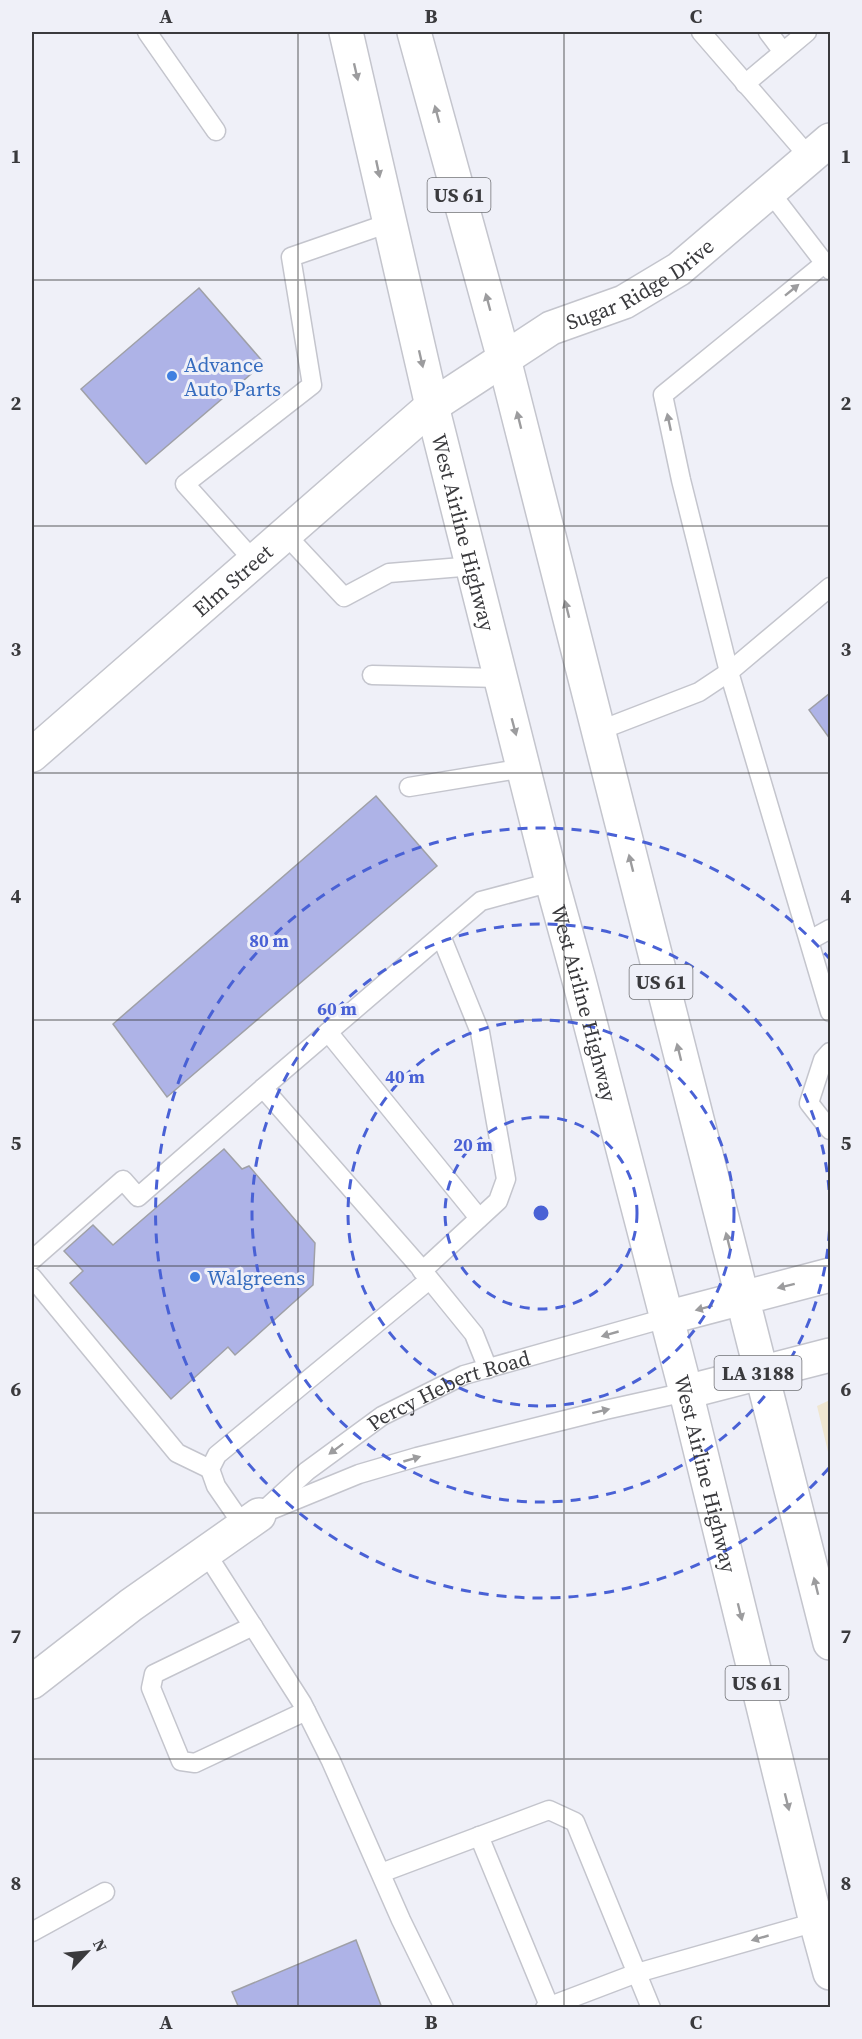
<svg xmlns="http://www.w3.org/2000/svg" width="862" height="2039" font-family="'Source Serif 4',serif">
<rect width="100%" height="100%" fill="#eff0f8"/>
<path fill="#efe6d1" d="M830,1400V1460L817,1406Z"/>
<g fill="#aeb3e7" stroke="#9fa0a7" stroke-width="1.5">
<path d="M199,288L264,363L146,464L81,389Z"/>
<path d="M830,693V739L809,710Z"/>
<path d="M376,796L437,866L167,1097L113,1024Z"/>
<path d="M224,1149L242,1169L249,1166L315,1243L313,1285L235,1355L228,1347L171,1399L70,1283L83,1271L64,1251L93,1225L113,1245Z"/>
<path d="M356,1940L382,2008H239L232,1992Z"/>
</g>
<g fill="none" stroke-linecap="round" stroke-linejoin="round">
<g stroke="#c4c5cd" stroke-width="21">
<g id="lane">
<path d="M147,32L216,131"/>
<path d="M701,32L810,158"/>
<path d="M768,32L783,52"/>
<path d="M745,84L807,32"/>
<path d="M770,192L830,270"/>
<path d="M825,263L663,395L681,480L729,672L830,1012"/>
<path d="M285,534L344,597L389,573L474,566"/>
<path d="M254,561L185,484L312,385L291,257L389,223"/>
<path d="M372,675L500,678"/>
<path d="M598,731L699,692L729,672L830,587"/>
<path d="M409,787L525,768"/>
<path d="M810,940L830,929"/>
<path d="M328,1032L479,1218"/>
<path d="M830,1052L823,1060L809,1103L830,1130"/>
<path d="M32,1260L123,1180L138,1197L263,1088"/>
<path d="M422,1271L498,1201L506,1179L480,1032L441,936"/>
<path d="M32,1277L177,1453L210,1469"/>
<path d="M488,1369L474,1334L418,1265L263,1088L481,901L552,882"/>
<path d="M271,1510L359,1474L417,1457L605,1410L686,1392"/>
<path id="s1" d="M259,1515L307,1471L382,1416L464,1375L666,1318"/>
<path d="M243,1525L216,1486L210,1469L217,1455L429,1280"/>
<path d="M206,1553L302,1703L331,1761L401,1920L444,2008"/>
<path d="M253,1626L154,1674L151,1688L181,1761L195,1763L306,1711"/>
<path d="M479,1836L550,2008"/>
<path d="M381,1873L549,1810L575,1822L651,2008"/>
<path d="M32,1932L105,1892"/>
<path d="M545,2008L637,1973L816,1922"/>
</g>
</g>
<g stroke="#c4c5cd" stroke-width="36">
<g id="street">
<path id="s2" d="M432,406L551,328L624,302L679,269L830,140"/>
<path d="M32,1682L131,1605L259,1515"/>
</g>
</g>
<g stroke="#c4c5cd" stroke-width="36">
<g id="secondary">
<path id="s3" d="M32,755L432,406"/>
</g>
</g>
<g stroke="#c4c5cd" stroke-width="36">
<g id="highway">
<path id="s4" d="M346,32L432,406L552,882L579,980L686,1392L816,1922L830,1973"/>
<path d="M414,32L504,359L830,1643"/>
<path d="M666,1318L830,1275"/>
<path d="M686,1392L830,1355"/>
</g>
</g>
<use href="#lane" stroke="#fff" stroke-width="18"/>
<use href="#street" stroke="#fff" stroke-width="33"/>
<use href="#secondary" stroke="#fff" stroke-width="33"/>
<use href="#highway" stroke="#fff" stroke-width="33"/>
</g>
<defs><path id="oneway-solid" d="M-6-.8H1V-3.2L6.5 0L1 3.2V.8H-6Z" transform="scale(1.5)"/></defs>
<g fill="#9c9c9e">
<use href="#oneway-solid" transform="translate(356 72) rotate(77)"/>
<use href="#oneway-solid" transform="translate(437 114) rotate(-105)"/>
<use href="#oneway-solid" transform="translate(378 169) rotate(78)"/>
<use href="#oneway-solid" transform="translate(792 290) rotate(-39)"/>
<use href="#oneway-solid" transform="translate(488 302) rotate(-105)"/>
<use href="#oneway-solid" transform="translate(421 359) rotate(77)"/>
<use href="#oneway-solid" transform="translate(519 420) rotate(-104)"/>
<use href="#oneway-solid" transform="translate(669 422) rotate(-102)"/>
<use href="#oneway-solid" transform="translate(567 609) rotate(-104)"/>
<use href="#oneway-solid" transform="translate(514 727) rotate(75)"/>
<use href="#oneway-solid" transform="translate(631 863) rotate(-104)"/>
<use href="#oneway-solid" transform="translate(679 1052) rotate(-104)"/>
<use href="#oneway-solid" transform="translate(728 1241) rotate(-104)"/>
<use href="#oneway-solid" transform="translate(786 1286) rotate(166)"/>
<use href="#oneway-solid" transform="translate(704 1308) rotate(165)"/>
<use href="#oneway-solid" transform="translate(610 1334) rotate(164)"/>
<use href="#oneway-solid" transform="translate(601 1411) rotate(-14)"/>
<use href="#oneway-solid" transform="translate(336 1449) rotate(143)"/>
<use href="#oneway-solid" transform="translate(412 1459) rotate(-16)"/>
<use href="#oneway-solid" transform="translate(816 1586) rotate(-104)"/>
<use href="#oneway-solid" transform="translate(740 1612) rotate(76)"/>
<use href="#oneway-solid" transform="translate(787 1802) rotate(76)"/>
<use href="#oneway-solid" transform="translate(760 1938) rotate(164)"/>
</g>
<path fill="none" stroke="#3a3a3d" stroke-width="1.5" stroke-opacity="0.55" d="M298,32V2008M564,32V2008M32,280H830M32,526H830M32,773H830M32,1020H830M32,1266H830M32,1513H830M32,1759H830"/>
<g fill="none" stroke="#4961d5" stroke-width="3" stroke-dasharray="10 8">
<circle cx="541" cy="1213" r="96"/>
<circle cx="541" cy="1213" r="193"/>
<circle cx="541" cy="1213" r="289"/>
<path d="M829 1468A385 385 0 1 1 829 958"/>
</g>
<g fill="#3f7fe0" stroke="#eff0f8" stroke-width="2">
<circle cx="172" cy="376" r="6"/>
<circle cx="195" cy="1277" r="6"/>
</g>
<g text-anchor="middle" dominant-baseline="central" stroke-width="6" stroke-linejoin="round" paint-order="stroke">
<g fill="#eff0f8" stroke="#707175" stroke-width="1.5">
<rect x="427.5" y="178" width="63" height="34" rx="4.5"/>
<rect x="629.5" y="965" width="63" height="34" rx="4.5"/>
<rect x="714.5" y="1356" width="87" height="34" rx="4.5"/>
<rect x="725.5" y="1666" width="63" height="34" rx="4.5"/>
</g>
<g font-size="20" font-weight="bold" fill="#3a3a3d">
<text x="459" y="195">US 61</text>
<text x="661" y="982">US 61</text>
<text x="758" y="1373">LA 3188</text>
<text x="757" y="1683">US 61</text>
</g>
<g font-size="21" fill="#3a3a3d" stroke="#eff0f8">
<text stroke="none"><textPath href="#s2" startOffset="242">Sugar Ridge Drive</textPath></text>
<text stroke="none"><textPath href="#s4" startOffset="514">West Airline Highway</textPath></text>
<text stroke="none"><textPath href="#s3" startOffset="266">Elm Street</textPath></text>
<text stroke="none"><textPath href="#s4" startOffset="1000">West Airline Highway</textPath></text>
<text stroke="none"><textPath href="#s1" startOffset="230">Percy Hebert Road</textPath></text>
<text stroke="none"><textPath href="#s4" startOffset="1486">West Airline Highway</textPath></text>
</g>
<g font-size="21" fill="#366cbe" stroke="#eff0f8" text-anchor="start">
<text x="184" y="364">Advance<tspan x="184" dy="24">Auto Parts</tspan></text>
<text x="207" y="1277">Walgreens</text>
</g>
</g>
<circle cx="541" cy="1213" r="9" fill="#4961d5" stroke="#eff0f8" stroke-width="3"/>
<g font-size="18" text-anchor="middle" font-weight="bold" fill="#4961d5" stroke="#eff0f8" stroke-width="6" stroke-linejoin="round" paint-order="stroke">
<text x="269" y="947">80 m</text>
<text x="337" y="1015">60 m</text>
<text x="405" y="1083">40 m</text>
<text x="473" y="1151">20 m</text>
</g>
<rect width="862" height="2039" fill="none" stroke="#eff0f8" stroke-width="66"/>
<g transform="translate(87 1952) rotate(64)" stroke="#eff0f8" stroke-width="4.5" paint-order="stroke">
<path d="M0-4.5L10 22L0 15L-10 22Z" fill="#3a3a3d"/>
<text y="-9" font-size="16" font-weight="bold" text-anchor="middle" fill="#3a3a3d">N</text>
</g>
<rect x="33" y="33" width="796" height="1973" fill="none" stroke="#3a3a3d" stroke-width="2"/>
<g font-size="20" text-anchor="middle" font-weight="bold" fill="#3a3a3d">
<text x="166" y="23">A</text>
<text x="431" y="23">B</text>
<text x="696" y="23">C</text>
<text x="16" y="163">1</text>
<text x="846" y="163">1</text>
<text x="16" y="410">2</text>
<text x="846" y="410">2</text>
<text x="16" y="656">3</text>
<text x="846" y="656">3</text>
<text x="16" y="903">4</text>
<text x="846" y="903">4</text>
<text x="16" y="1150">5</text>
<text x="846" y="1150">5</text>
<text x="16" y="1396">6</text>
<text x="846" y="1396">6</text>
<text x="16" y="1643">7</text>
<text x="846" y="1643">7</text>
<text x="16" y="1890">8</text>
<text x="846" y="1890">8</text>
<text x="166" y="2029">A</text>
<text x="431" y="2029">B</text>
<text x="696" y="2029">C</text>
</g>
</svg>
